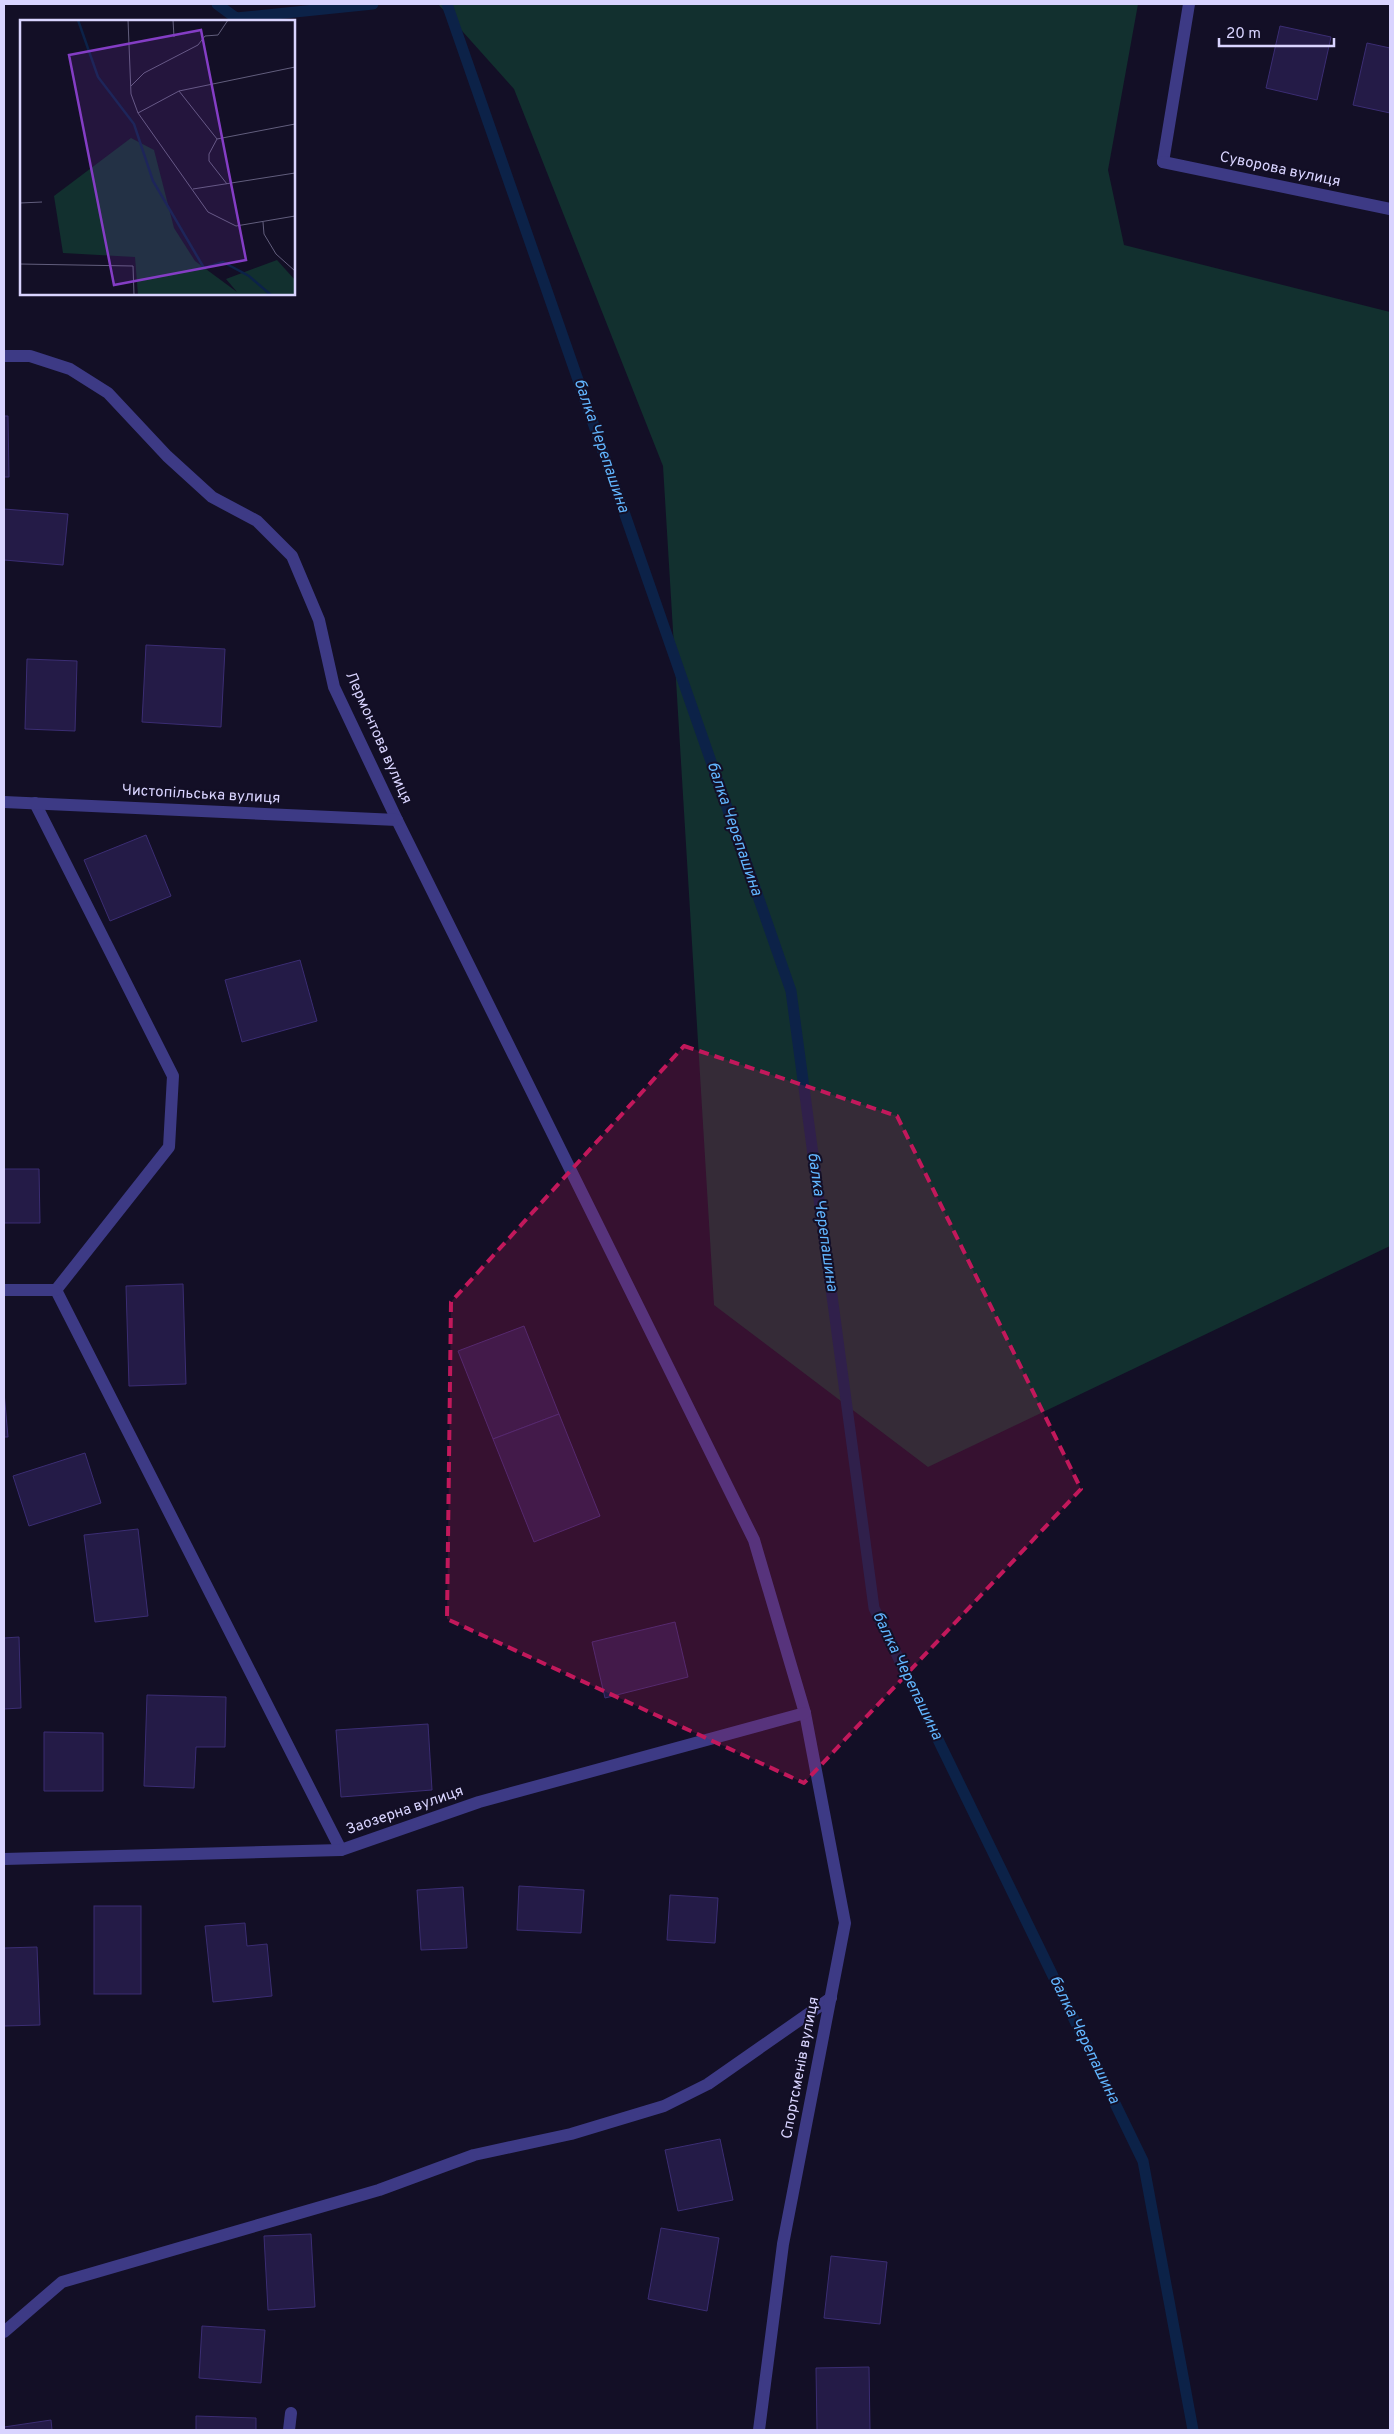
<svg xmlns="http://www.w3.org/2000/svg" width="1394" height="2434" font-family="Overpass,sans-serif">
<rect width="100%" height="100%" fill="#130f26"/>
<path fill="#12302f" d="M438,4H1138L1108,170L1124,245L1390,312V1246L928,1467L714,1305L663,466L514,89Z"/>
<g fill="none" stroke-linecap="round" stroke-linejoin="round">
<g stroke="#0c2248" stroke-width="11">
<path d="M217,4L236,18L373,4"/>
<path d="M447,4L791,991L874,1608L1143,2161L1193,2430"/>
</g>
</g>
<g fill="#241b47" stroke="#3b2d73">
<path d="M1280,26L1331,37L1317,100L1266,88Z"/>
<path d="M1367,43L1390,48V113L1353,105Z"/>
<path d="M4,416H8L9,477H4Z"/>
<path d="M4,509L68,514L63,565L4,560Z"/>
<path d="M146,645L225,649L221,727L142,722Z"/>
<path d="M27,659L77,661L75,731L25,729Z"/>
<path d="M146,835L171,896L110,921L84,860Z"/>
<path d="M300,960L317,1021L242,1042L225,980Z"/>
<path d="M4,1169H39L40,1223H4Z"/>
<path d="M183,1284L186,1384L129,1386L126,1286Z"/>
<path d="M524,1326L559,1414L493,1439L458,1351Z"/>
<path d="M4,1392L8,1437H4Z"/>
<path d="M559,1414L600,1516L534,1542L493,1439Z"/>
<path d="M85,1453L101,1503L29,1526L13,1476Z"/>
<path d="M138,1529L148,1616L95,1622L84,1535Z"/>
<path d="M675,1622L688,1677L605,1698L592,1642Z"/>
<path d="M19,1637L21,1708L4,1709V1638Z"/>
<path d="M147,1695L226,1697L225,1747H196L194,1788L144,1786Z"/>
<path d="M428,1724L432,1790L341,1797L336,1730Z"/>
<path d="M44,1732L103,1733V1791H44Z"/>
<path d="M519,1886L584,1890L581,1933L517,1930Z"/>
<path d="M463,1887L467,1948L421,1950L417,1890Z"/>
<path d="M670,1895L718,1898L715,1943L667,1940Z"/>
<rect x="94" y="1906" width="47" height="88"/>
<path d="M245,1923L247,1946L267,1944L272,1996L213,2002L205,1926Z"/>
<path d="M37,1947L40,2025L4,2026V1948Z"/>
<path d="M720,2139L733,2200L678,2211L665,2150Z"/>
<path d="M661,2228L719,2238L707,2311L648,2299Z"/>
<path d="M311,2234L315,2307L268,2310L264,2236Z"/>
<path d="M831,2256L887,2262L880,2324L824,2318Z"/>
<path d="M202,2326L265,2330L261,2383L199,2378Z"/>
<path d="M869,2367L870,2430H817L816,2368Z"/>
<path d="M196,2416L256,2418V2430H196Z"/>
<path d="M51,2420L52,2430H4V2427Z"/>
</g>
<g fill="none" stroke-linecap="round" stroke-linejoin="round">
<g stroke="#3d3a85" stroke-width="12">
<path d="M1163,162L1189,4"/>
<path d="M35,803L173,1076L169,1147L56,1290L341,1850"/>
<path d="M4,2332L62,2282L379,2190L474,2155L571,2134L664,2106L708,2084L831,1998"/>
</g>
<g stroke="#3d3a85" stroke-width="12">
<path d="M1163,162L1390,209"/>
<path d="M4,356H30L70,369L108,393L167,456L212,497L257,521L292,556L319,620L334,687L397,820L754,1540L805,1713L845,1923L783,2244L759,2430"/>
<path d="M4,802L397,820"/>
<path d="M4,1290H56"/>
<path d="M4,1859L341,1850L479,1802L805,1713"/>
<path d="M289,2430L291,2413"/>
</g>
</g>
<path fill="#c2185b" fill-opacity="0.2" stroke="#c2185b" stroke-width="4" stroke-dasharray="10 6" stroke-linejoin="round" d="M684,1046L897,1116L1081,1489L804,1783L447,1619L451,1302Z"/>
<g text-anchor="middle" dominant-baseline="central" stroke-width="4" stroke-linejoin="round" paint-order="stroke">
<g font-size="15" fill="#d9d4ff" stroke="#130f26">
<text transform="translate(1280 170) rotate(12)">Суворова вулиця</text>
<text transform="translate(378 738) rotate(66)">Лермонтова вулиця</text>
<text transform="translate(201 795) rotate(3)">Чистопільська вулиця</text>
<text transform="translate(405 1811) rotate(-19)">Заозерна вулиця</text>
<text transform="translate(801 2068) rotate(-79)">Спортсменів вулиця</text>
</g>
<g font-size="16" font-style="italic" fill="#62b6ff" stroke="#130f26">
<text transform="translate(601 446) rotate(71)">балка Черепашина</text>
<text transform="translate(734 829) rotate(71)">балка Черепашина</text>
<text transform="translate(822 1222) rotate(82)">балка Черепашина</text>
<text transform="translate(907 1676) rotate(64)">балка Черепашина</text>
<text transform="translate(1084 2040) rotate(64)">балка Черепашина</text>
</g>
</g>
<g transform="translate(20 20)">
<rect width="275" height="275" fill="#130f26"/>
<path d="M111,118L134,130L154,208L175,241L217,272L206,259L257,240L275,260V275H118L115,237L43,233L34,176Z" fill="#12302f"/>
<path fill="none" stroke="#0c2248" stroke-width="2.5" d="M58,0L78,57L114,104L133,161L184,248L203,242L229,256L251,275"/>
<path fill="none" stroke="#625e7d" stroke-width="1" d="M108,0L111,74L118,93L188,192L216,206L275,196M153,0L154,17M111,66L124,53L178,25L185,16L198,15L208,0M159,71L197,119L189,134V141L207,164M118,93L159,71L275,47M197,119L275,104M173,169L275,153M0,183L22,182M243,202L244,214L256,234L275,251M0,244L113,246L114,275"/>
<path fill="#843dc5" fill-opacity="0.15" stroke="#843dc5" stroke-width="2.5" d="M181,10L226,240L94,265L49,35Z"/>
<rect width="275" height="275" fill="none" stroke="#d9d4ff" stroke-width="2.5"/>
</g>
<rect width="1394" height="2434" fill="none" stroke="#d9d4ff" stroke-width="10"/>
<path d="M1219 38v8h115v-8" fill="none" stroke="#d9d4ff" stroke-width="2.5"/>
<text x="1226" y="38" font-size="15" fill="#d9d4ff" stroke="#130f26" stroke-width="4" paint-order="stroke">20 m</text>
</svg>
